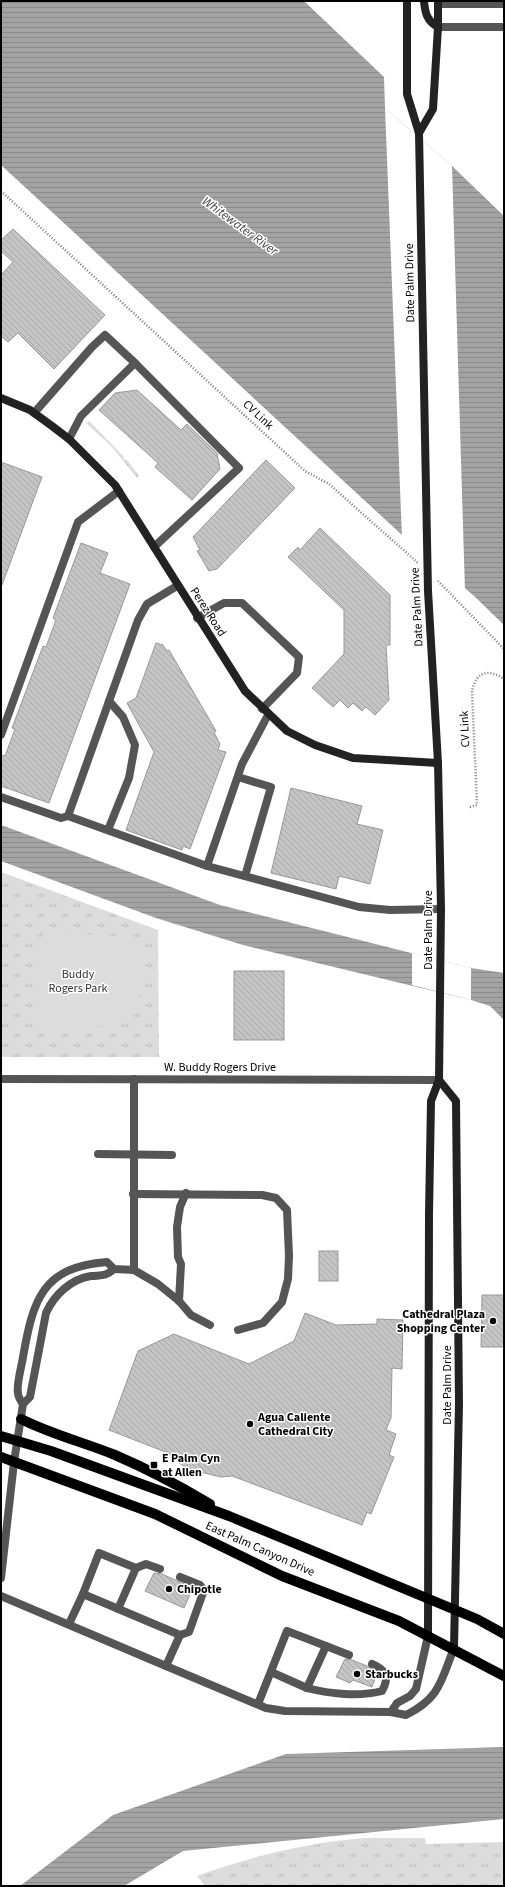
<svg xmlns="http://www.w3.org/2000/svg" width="505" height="1887" font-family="'Source Sans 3',sans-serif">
<defs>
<pattern id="grass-tufts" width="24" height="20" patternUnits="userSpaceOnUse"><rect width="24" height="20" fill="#dcdcdc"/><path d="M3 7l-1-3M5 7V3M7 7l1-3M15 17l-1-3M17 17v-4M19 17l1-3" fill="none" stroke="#bbb"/></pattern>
<pattern id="water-rules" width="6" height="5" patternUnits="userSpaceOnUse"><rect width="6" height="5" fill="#a3a3a3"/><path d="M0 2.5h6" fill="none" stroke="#8b8b8b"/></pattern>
<pattern id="building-back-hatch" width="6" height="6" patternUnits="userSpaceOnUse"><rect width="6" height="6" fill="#c4c4c4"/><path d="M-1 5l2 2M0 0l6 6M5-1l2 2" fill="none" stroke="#a7a7a7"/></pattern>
</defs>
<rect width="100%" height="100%" fill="#fff"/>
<g fill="url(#grass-tufts)">
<path d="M89,421L124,457L123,459L127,460L139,476L137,478L112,447L86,423Z"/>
<path d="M1,872L158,930L159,1057H1Z"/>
<path d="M364,1838H425L426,1844L504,1842V1886H205L197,1876C252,1856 306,1843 364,1838Z"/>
</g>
<path fill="#dcdcdc" d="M45,933L138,937C147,958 146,959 143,981C142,991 134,1013 125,1019C107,1031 59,1028 38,1027L36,942Z"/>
<g fill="url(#water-rules)">
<path d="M1,1H304L384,77L385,108L452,166L504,216V625L473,595L402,535L1,165Z"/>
<path d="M1,825L220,905L471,968L504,973V1020L490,1006L471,1000L243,945L156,918L1,861Z"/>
<path d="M504,1747V1819L183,1851L124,1886H20L113,1815L286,1754Z"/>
</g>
<g fill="#fff">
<path d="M385,108L452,166L465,591L402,538Z"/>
<path d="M412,953L471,968V1000L412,985Z"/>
</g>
<g fill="url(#building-back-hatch)" stroke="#999">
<path d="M13,229L105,315L54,369L18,333L8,342L1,336V275L13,262L1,251V240Z"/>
<path d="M137,390L181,430L187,424L217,453L220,469L192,500L155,467L158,463L99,410L115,393Z"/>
<path d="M266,460L295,488L217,569L209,571L197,551L200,550L193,537Z"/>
<path d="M1,462L42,477L2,585H1Z"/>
<path d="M320,528L390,595V645H386L389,700L375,715L366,707L362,711L353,703L348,708L340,700L333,707L312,688L344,654V610L288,557L298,547L300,550Z"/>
<path d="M81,543L108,553L100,573L130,584L49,803L1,786V755L5,756L15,729L12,728L43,646L46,647L56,620L53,618Z"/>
<path d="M156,643L163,645L167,651L169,650L216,731L214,732L220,744L218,750L226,752L190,849L183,846L182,850L126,830L154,752L127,703L136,698Z"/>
<path d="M291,788L362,806L357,824L383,830L370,884L339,876L336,889L271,873Z"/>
<rect x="234" y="971" width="50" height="69"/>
<rect x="319" y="1251" width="19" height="30"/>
<path d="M482,1295H504V1347H481Z"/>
<path d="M305,1313L336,1325L377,1324V1319L403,1320L402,1369L392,1368L391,1418L386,1430L396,1434L389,1455L394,1457L371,1514L367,1512L362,1525L232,1476L221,1477L196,1471L183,1466L168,1453L109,1430L138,1351L174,1334L249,1364L294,1341Z"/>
<path d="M154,1573L162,1574L193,1588L184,1608L145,1591Z"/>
<path d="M345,1659L352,1660L367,1666L377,1673L372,1687L353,1680L350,1683L336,1677Z"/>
</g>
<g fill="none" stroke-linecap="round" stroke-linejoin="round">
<g stroke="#777" stroke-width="2.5" stroke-dasharray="1 2" stroke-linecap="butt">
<path d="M1,191L305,471L329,484L418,563"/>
<path d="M438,581L504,649"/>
<path d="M470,807L477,805L472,691C476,672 488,668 504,679"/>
</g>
<g stroke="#555" stroke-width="8">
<path d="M34,413L92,347L105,335L135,363"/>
<path d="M69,439L81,416L135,363L239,468L154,547"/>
<path d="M197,618L224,603H242L299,657L297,673L262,709"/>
<path d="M268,715L242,764L207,866L359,907L390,910L441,909"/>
<path d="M1,735L78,522L119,491"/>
<path d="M238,777L271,787L245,876"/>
<path d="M1,797L61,818L68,816L138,620L147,604L177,586"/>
<path d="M68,816L207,866"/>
<path d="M108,830L129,778L135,745L123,717L109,701"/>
<path d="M134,1079V1270L158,1284L179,1301L191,1315L210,1325"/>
<path d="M98,1154L172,1155"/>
<path d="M133,1194L262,1195L276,1198L287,1210L289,1256L288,1279L282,1302L263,1323L238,1330"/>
<path d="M179,1301L181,1264L178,1257L177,1227L180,1207L186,1193"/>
<path d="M136,1568L146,1564L160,1569"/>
<path d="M180,1577L200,1585L204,1590L189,1632L180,1635"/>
<path d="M1,1578L14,1462"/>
<path d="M1,1596L166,1666L180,1635L83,1594L99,1553L136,1568L118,1609"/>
<path d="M69,1624L83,1594"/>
<path d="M326,1646L349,1655"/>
<path d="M166,1666L266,1708L285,1711L391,1712L406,1715C440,1698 441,1681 454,1648"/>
<path d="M307,1688C330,1694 359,1697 382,1691C390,1677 386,1670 372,1664"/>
<path d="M258,1704L287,1631L326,1646L307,1688L271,1672"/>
<path d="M391,1712L397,1703L410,1696L416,1689L428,1636"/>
</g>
<g stroke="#555" stroke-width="8">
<path d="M438,4H504"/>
<path d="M438,27H504"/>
<path d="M1,1079L439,1080"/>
<path d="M23,1404C21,1401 18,1397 18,1393C16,1385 22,1365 23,1357C33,1300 42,1267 107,1262L114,1269L134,1270"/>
<path d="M23,1404L30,1397L46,1313C54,1295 71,1279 91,1276C102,1275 105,1277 114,1269"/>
<path d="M14,1462L23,1404"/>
</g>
<g stroke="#222" stroke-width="8">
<path d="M407,1V94L419,133L428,591L438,763L441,909L439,1080L431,1101L429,1214L428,1636"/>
<path d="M424,1C425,13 427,21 438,27"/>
<path d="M419,133L433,109L438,27V1"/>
<path d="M1,398L30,410L52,426L69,439L115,485L245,691L287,731L315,745L353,758L438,763"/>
<path d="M439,1080L456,1101L459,1404L454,1648"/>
</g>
<g stroke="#000" stroke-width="10">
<path d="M21,1419C53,1435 83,1442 115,1455C150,1470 178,1485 210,1504"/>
<path d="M1,1436L51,1451L229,1516L477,1619L504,1634"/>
<path d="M1,1457L155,1514L282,1576L399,1621L504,1676"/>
</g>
</g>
<g fill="#000" stroke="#fff" stroke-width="1.5">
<circle cx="493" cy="1321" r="4"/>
<circle cx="250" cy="1424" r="4"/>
<rect x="150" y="1461" width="8" height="8" rx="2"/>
<circle cx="169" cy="1589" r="4"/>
<circle cx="357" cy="1674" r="4"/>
</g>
<g text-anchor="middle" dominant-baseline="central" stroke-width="3" stroke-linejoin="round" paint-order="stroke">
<g font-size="12" fill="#000" stroke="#fff">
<text transform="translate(410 283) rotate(-91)">Date Palm Drive</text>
<text transform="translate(258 415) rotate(43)">CV Link</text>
<text transform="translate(417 607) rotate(-93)">Date Palm Drive</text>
<text transform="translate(208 612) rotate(57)">Perez Road</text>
<text transform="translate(465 729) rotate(-92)">CV Link</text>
<text transform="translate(428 930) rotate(-90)">Date Palm Drive</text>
<text x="220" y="1067">W. Buddy Rogers Drive</text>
<text transform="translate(447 1385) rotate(-90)">Date Palm Drive</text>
<text transform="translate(260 1549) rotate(24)">East Palm Canyon Drive</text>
</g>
<g font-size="12" fill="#333" stroke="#fff">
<text x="78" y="974">Buddy<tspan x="78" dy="14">Rogers Park</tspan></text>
</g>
<g font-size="12" font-weight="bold" fill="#000" stroke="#fff" text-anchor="start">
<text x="485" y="1314" text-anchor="end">Cathedral Plaza<tspan x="485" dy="14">Shopping Center</tspan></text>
<text x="258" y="1417">Agua Caliente<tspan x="258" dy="14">Cathedral City</tspan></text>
<text x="162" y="1458">E Palm Cyn<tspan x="162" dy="14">at Allen</tspan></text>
<text x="177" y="1589">Chipotle</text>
<text x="365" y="1674">Starbucks</text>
</g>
<g font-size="13" font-style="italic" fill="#444" stroke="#fff">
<text transform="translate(240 226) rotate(36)">Whitewater River</text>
</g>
</g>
<rect width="505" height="1887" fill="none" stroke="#000000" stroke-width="4"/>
</svg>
